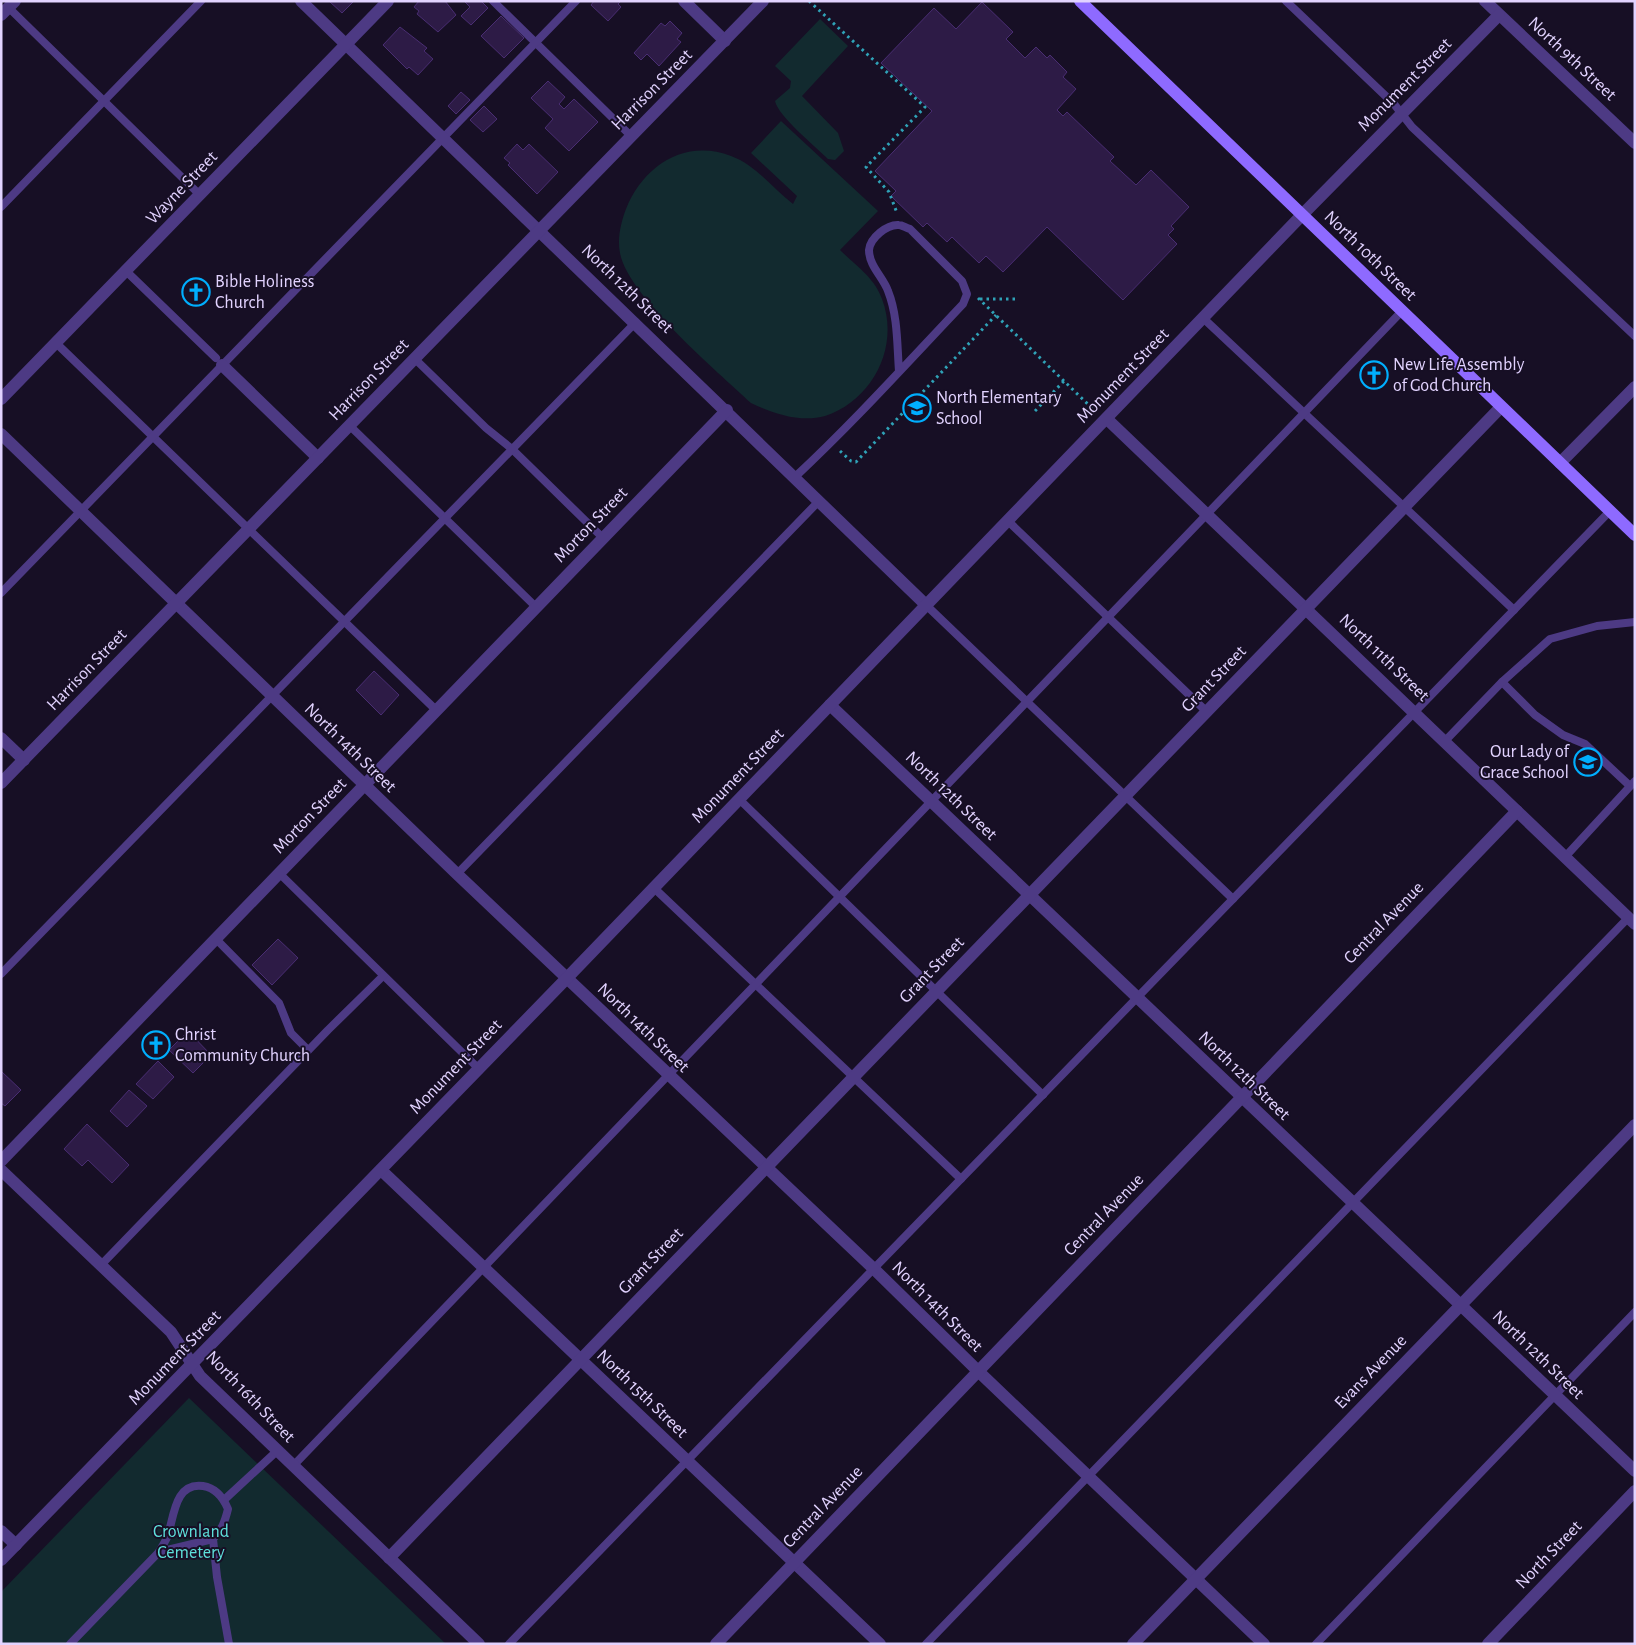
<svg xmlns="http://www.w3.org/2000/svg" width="1636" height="1645" font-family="'Alegreya Sans',sans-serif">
<rect width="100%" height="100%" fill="#170f25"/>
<g fill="#122a2f">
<path d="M820,19L848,46L802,96L838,133L844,151L835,160L828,159C816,147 778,116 775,101L790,88L791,81L775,66Z"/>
<path d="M781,121L878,211L840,250C855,265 875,278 882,299C900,346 873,400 825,416C800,423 772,413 751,403C717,371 628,296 620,253C617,239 621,222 626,209C643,166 685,138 731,156C756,165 772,188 793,204L797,196L751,153Z"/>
<path d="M189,1398L446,1644H1V1592Z"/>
</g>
<g fill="#2d1b46" stroke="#492d72">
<path d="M329,1H354L342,13Z"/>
<path d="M419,1H445L456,15L438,32L417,14L419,11L414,7Z"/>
<path d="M464,1H481L488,8L471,25L461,16L470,7Z"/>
<path d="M594,1H621L618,4L621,7L608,21L591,5Z"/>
<path d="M982,2L1013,32L1006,39L1025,58L1036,47L1047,58L1050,55L1067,72L1063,77L1076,89L1057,110L1063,116L1067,112L1114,157L1110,161L1136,185L1151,170L1189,207L1171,226L1174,229L1168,235L1177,244L1123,300L1047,227L1003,272L986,256L979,263L952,237L947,242L927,223L923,227L891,196L896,191L875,171L932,111L881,63L934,8L956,29Z"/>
<path d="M501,16L524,38L504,58L481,36Z"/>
<path d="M670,21L682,33L677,39L681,42L659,66L647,54L641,60L634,53L661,23L665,26Z"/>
<path d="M400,27L427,48L424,51L433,59L418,75L409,67L407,69L383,45Z"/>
<path d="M548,81L565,97L559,104L564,109L574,99L598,122L569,151L545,128L553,119L531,98Z"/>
<path d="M461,92L470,100L456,114L448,106Z"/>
<path d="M484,106L497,119L483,132L470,120Z"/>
<path d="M517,144L523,150L529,144L558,172L537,194L508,165L510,163L504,158Z"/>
<path d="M374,671L399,695L381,715L356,690Z"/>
<path d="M278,939L298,958L272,985L252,965Z"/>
<path d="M188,1031L211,1055L193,1073L169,1050Z"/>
<path d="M158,1061L174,1077L153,1099L136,1084Z"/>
<path d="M1,1071L21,1090L5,1106L1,1103Z"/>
<path d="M129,1090L147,1106L127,1127L110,1111Z"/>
<path d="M87,1124L129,1165L112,1183L88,1160L82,1166L64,1149Z"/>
</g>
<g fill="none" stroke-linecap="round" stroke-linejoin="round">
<g stroke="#2fa2b7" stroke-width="3" stroke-dasharray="2.5 4" stroke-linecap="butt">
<path d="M809,1L925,107L866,167L889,192L897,213"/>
<path d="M978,298L1094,410"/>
<path d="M980,299H1017"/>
<path d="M1035,411L1064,381"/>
<path d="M840,451L851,461L856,462L996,315"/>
</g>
<g stroke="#4d3a84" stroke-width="8">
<path d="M493,1L631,136"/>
<path d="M1286,1L1394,104L1412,127L1635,336"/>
<path d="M9,8L200,195"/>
<path d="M1,207L201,1"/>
<path d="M126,271L216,358"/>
<path d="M1203,318L1514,610"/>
<path d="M56,343L436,710"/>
<path d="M414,358L486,428L512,449L603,538"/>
<path d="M349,425L536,607"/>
<path d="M795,477C854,422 908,362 963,304L967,294L962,281L910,229C906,228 902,225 899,225C887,224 870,238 869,250C869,266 883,277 888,291C898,316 897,345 899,371"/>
<path d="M1008,521L1207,712"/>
<path d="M1,593L576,1"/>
<path d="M926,605L1233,899"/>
<path d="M1502,682L1535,715L1563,735L1585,744L1630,786"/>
<path d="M1445,741L1502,682L1550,639L1597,626L1635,622"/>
<path d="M739,799L1043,1095"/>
<path d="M1565,857L1635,781"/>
<path d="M279,873L479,1069"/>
<path d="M457,874L819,501"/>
<path d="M654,888L961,1179"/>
<path d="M216,939L279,1003L291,1033L308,1050"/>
<path d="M1,974L636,322"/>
<path d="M101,1265L328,1030L383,976"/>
<path d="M293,1466L1402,311"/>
<path d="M224,1500L277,1451"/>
<path d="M213,1539L217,1577L229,1644"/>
<path d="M70,1644L159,1552C162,1546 166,1541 168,1535C174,1516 175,1482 203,1486C216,1488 223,1497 228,1509C225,1521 222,1530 213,1539L159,1552"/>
<path d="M509,1644L1610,511"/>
<path d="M926,1644L1628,918"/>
<path d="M1316,1644L1635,1312"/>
</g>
<g stroke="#4d3a84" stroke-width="12">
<path d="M301,1L926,605"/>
<path d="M684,1L725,41"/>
<path d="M1485,1L1635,143"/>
<path d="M1,15L15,1"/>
<path d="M222,365L318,458"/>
<path d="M1,399L388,1"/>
<path d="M1107,419L1635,924"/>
<path d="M1,434L457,874L874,1269L978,1371L1264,1644"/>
<path d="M1560,463L1635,387"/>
<path d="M830,705L1635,1471"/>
<path d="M1,738L24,760"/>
<path d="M1,783L763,1"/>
<path d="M1,1161L727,410"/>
<path d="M1,1170L171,1332L200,1376L479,1644"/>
<path d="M381,1170L880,1644"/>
<path d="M1,1531L16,1545"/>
<path d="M389,1558L1501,407"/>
<path d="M1,1560L566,979L1302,215L1499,15"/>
<path d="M716,1644L1517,811"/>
<path d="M1133,1644L1635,1125"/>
<path d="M1488,1644L1635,1491"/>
</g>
<path stroke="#8e6aff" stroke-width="12" d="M1080,1L1635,535"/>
</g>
<defs>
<g id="church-ring" transform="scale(1.4375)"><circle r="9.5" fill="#170f25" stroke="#00aefe" stroke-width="1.5"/><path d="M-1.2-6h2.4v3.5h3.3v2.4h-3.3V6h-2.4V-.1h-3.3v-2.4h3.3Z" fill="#00aefe"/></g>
<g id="school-ring" transform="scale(1.4375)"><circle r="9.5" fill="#170f25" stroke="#00aefe" stroke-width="1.5"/><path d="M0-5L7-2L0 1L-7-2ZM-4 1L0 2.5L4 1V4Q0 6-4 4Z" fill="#00aefe"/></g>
</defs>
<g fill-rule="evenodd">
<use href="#church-ring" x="196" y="292"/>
<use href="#church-ring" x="1374" y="375"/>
<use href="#school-ring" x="917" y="408"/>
<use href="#school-ring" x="1588" y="762"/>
<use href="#church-ring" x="156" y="1045"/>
</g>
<g text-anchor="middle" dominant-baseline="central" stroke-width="4" stroke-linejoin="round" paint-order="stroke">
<g font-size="18" fill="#e2d3ff" stroke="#170f25">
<text transform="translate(1572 59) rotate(43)">North 9th Street</text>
<text transform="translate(1405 85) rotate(-45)">Monument Street</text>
<text transform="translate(652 90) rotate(-45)">Harrison Street</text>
<text transform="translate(182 188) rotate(-46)">Wayne Street</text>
<text transform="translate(1370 256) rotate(44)">North 10th Street</text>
<text transform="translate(627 289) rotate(44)">North 12th Street</text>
<text transform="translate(1123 376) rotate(-46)">Monument Street</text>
<text transform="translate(369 380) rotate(-46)">Harrison Street</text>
<text transform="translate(591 525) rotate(-46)">Morton Street</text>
<text transform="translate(1384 658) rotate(44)">North 11th Street</text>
<text transform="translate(87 670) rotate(-46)">Harrison Street</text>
<text transform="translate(1214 679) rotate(-46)">Grant Street</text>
<text transform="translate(350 748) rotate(44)">North 14th Street</text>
<text transform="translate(738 776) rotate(-46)">Monument Street</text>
<text transform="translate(951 796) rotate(44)">North 12th Street</text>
<text transform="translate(310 816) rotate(-46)">Morton Street</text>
<text transform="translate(1384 923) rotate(-46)">Central Avenue</text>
<text transform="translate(932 970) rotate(-46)">Grant Street</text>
<text transform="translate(643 1028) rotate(44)">North 14th Street</text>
<text transform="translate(456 1067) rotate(-46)">Monument Street</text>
<text transform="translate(1244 1076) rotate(44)">North 12th Street</text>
<text transform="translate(1104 1215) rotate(-46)">Central Avenue</text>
<text transform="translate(651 1261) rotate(-46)">Grant Street</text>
<text transform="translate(937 1307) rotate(45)">North 14th Street</text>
<text transform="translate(1538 1355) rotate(44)">North 12th Street</text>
<text transform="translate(175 1358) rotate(-46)">Monument Street</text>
<text transform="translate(1371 1372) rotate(-46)">Evans Avenue</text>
<text transform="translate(642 1394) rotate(44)">North 15th Street</text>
<text transform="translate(250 1397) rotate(46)">North 16th Street</text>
<text transform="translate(823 1507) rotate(-46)">Central Avenue</text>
<text transform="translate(1549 1555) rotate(-46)">North Street</text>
</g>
<g font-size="18" fill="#e2d3ff" stroke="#170f25" text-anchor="start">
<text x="215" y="282">Bible Holiness<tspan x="215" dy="21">Church</tspan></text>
<text x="1393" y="365">New Life Assembly<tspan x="1393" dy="21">of God Church</tspan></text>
<text x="936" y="398">North Elementary<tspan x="936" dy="21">School</tspan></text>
<text x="1569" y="752" text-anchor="end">Our Lady of<tspan x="1569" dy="21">Grace School</tspan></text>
<text x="175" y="1035">Christ<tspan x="175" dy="21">Community Church</tspan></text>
</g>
<g font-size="18" fill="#5ee0db" stroke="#170f25">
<text x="191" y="1532">Crownland<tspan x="191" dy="21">Cemetery</tspan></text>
</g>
</g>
<rect width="1636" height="1645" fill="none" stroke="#e2d3ff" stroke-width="5"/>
</svg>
